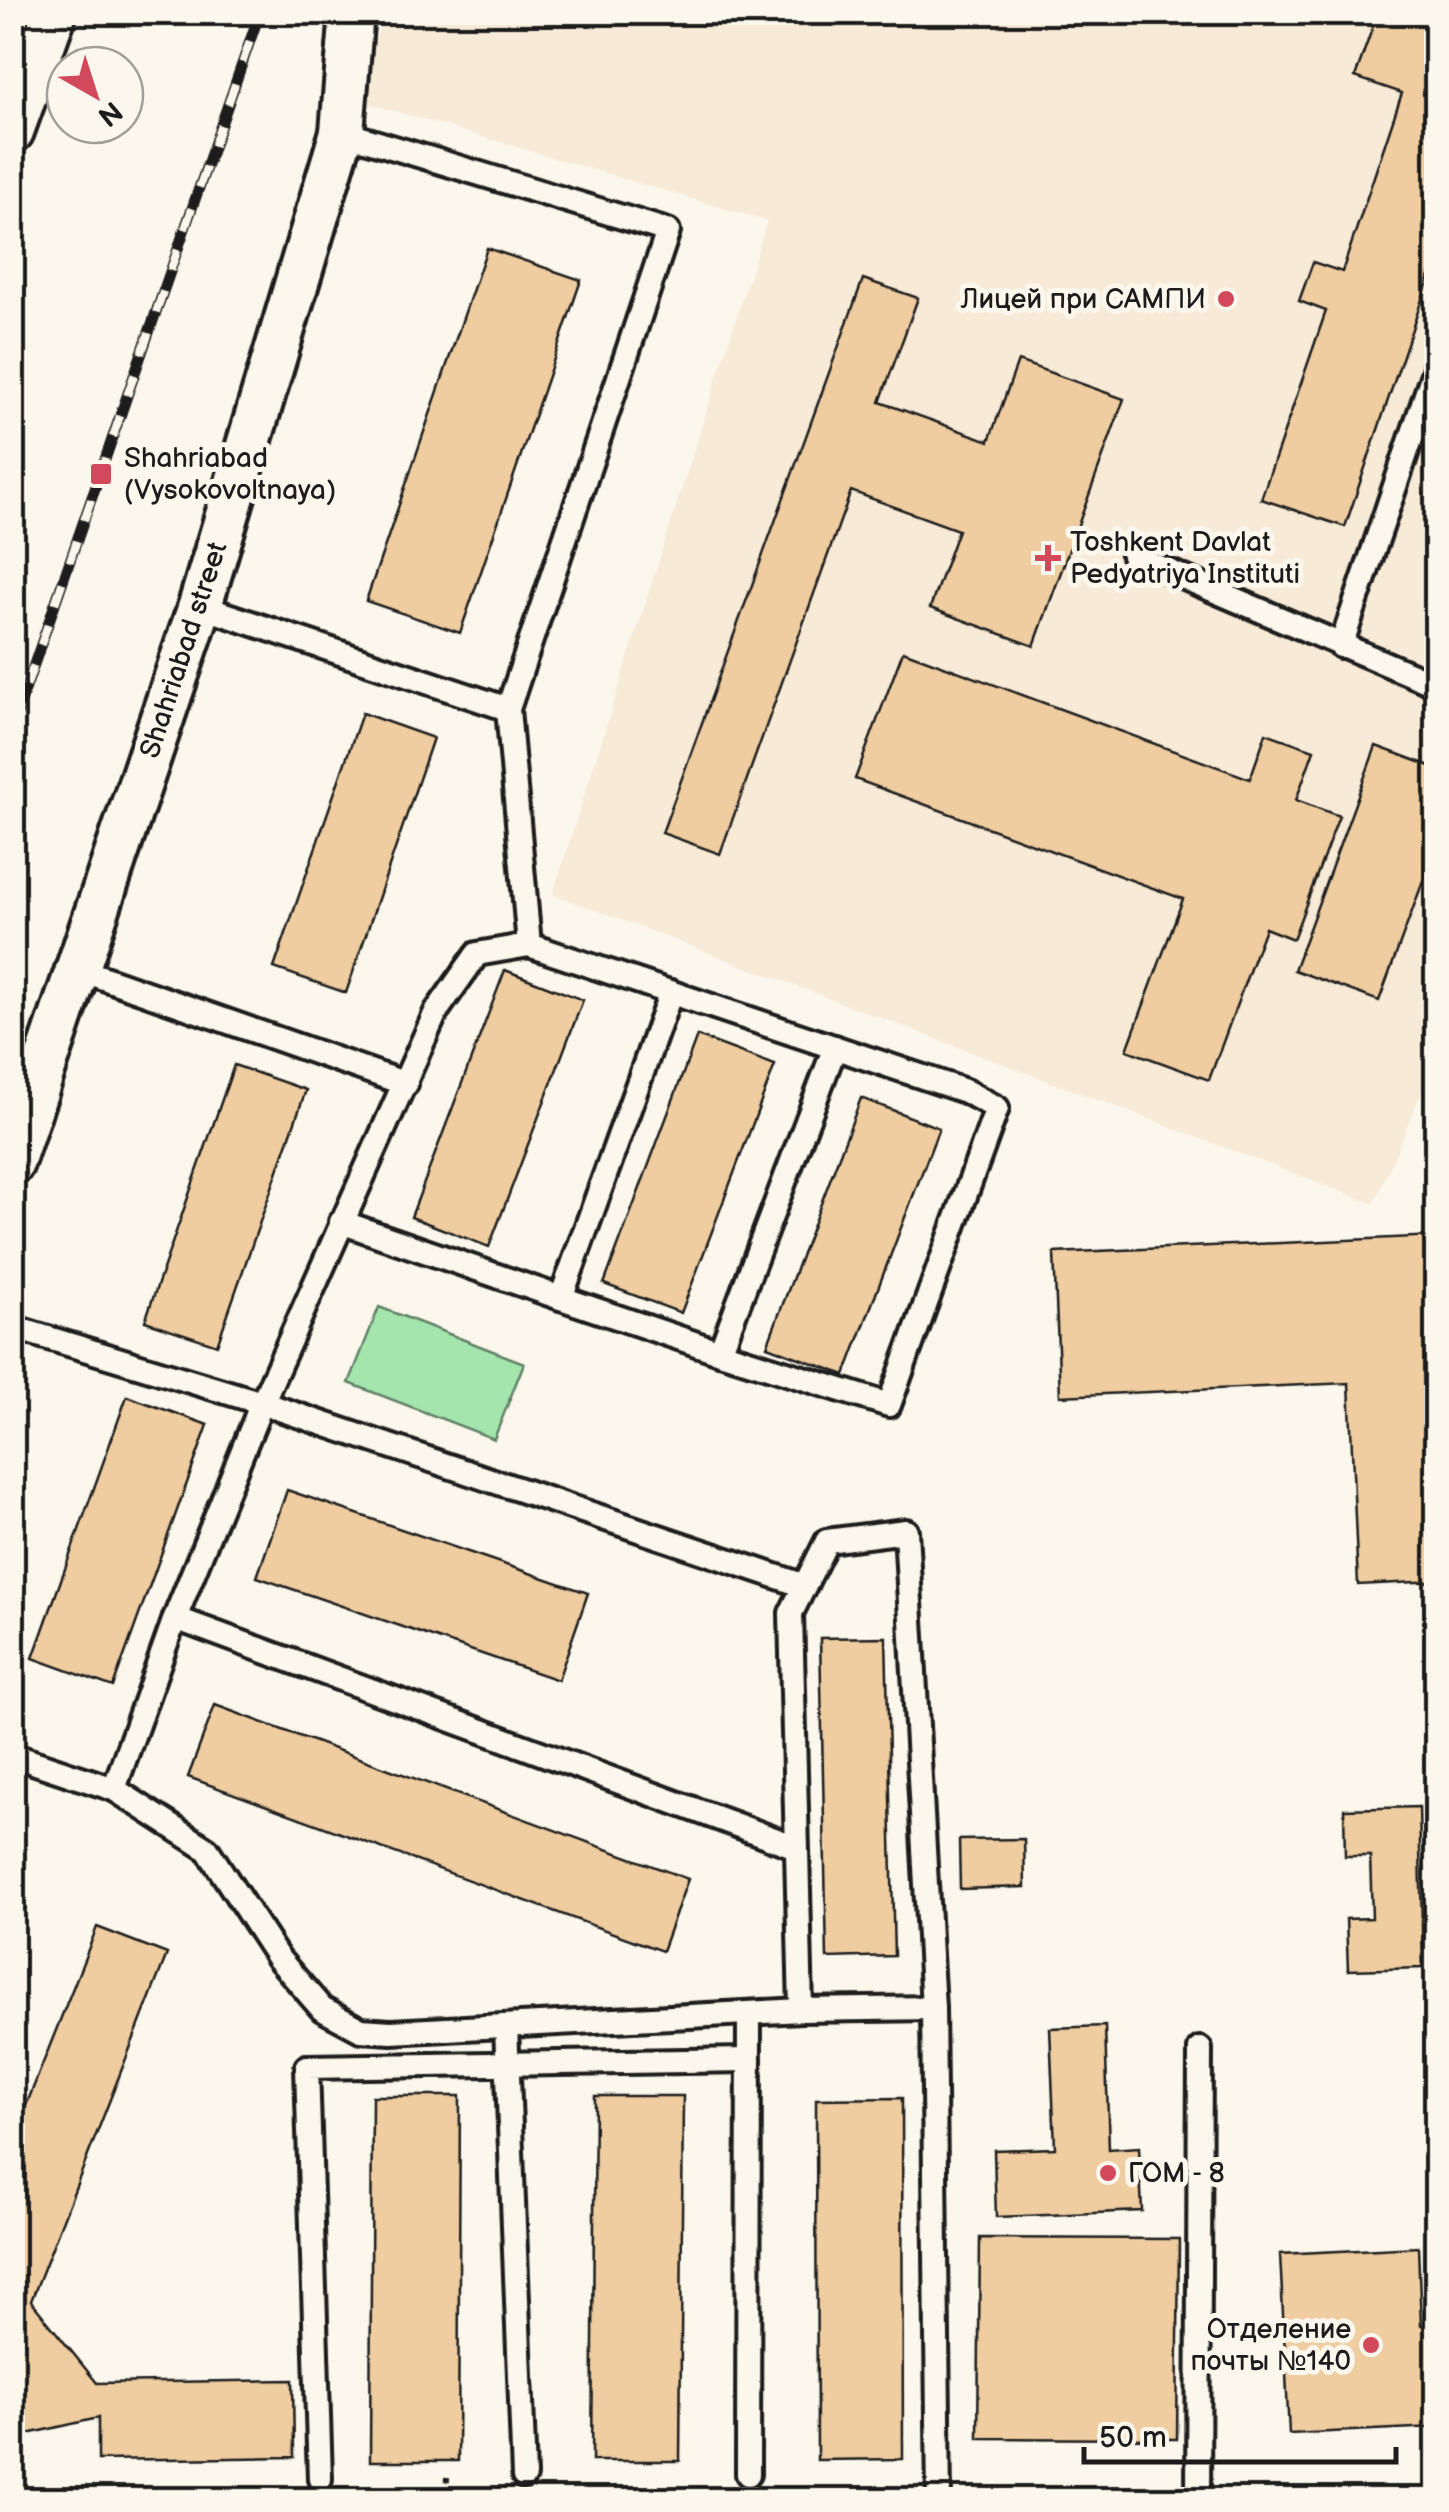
<svg xmlns="http://www.w3.org/2000/svg" width="1449" height="2512" font-family="'Balsamiq Sans',sans-serif">
<rect width="100%" height="100%" fill="#fbf7ec"/>
<filter id="ink" filterUnits="userSpaceOnUse"><feTurbulence type="fractalNoise" baseFrequency=".01" numOctaves="2"/><feDisplacementMap in="SourceGraphic" scale="20" xChannelSelector="R" yChannelSelector="G"/><feConvolveMatrix kernelMatrix="1 2 1 2 8 2 1 2 1" color-interpolation-filters="sRGB"/></filter>
<g filter="url(#ink)">
<path fill="#f7ead6" d="M385,13H1436V1058L1374,1204L553,894L767,221L354,99Z"/>
<path fill="#a4e5ae" stroke="#608065" stroke-width="2.5" d="M379,1307L524,1363L494,1439L349,1383Z"/>
<g fill="#efcda1" stroke="#1c1c1c" stroke-width="2.5">
<path d="M1378,12H1436V258L1345,527L1261,499L1326,311L1299,301L1313,262L1342,272L1402,93L1355,77Z"/>
<path d="M487,248L581,280L460,633L366,601Z"/>
<path d="M863,279L918,298L880,402L989,441L1018,361L1124,399L1034,646L930,608L958,530L851,491L720,854L662,833Z"/>
<path d="M903,651L1250,779L1266,733L1314,750L1296,800L1339,816L1293,939L1265,928L1209,1080L1127,1050L1183,899L855,779Z"/>
<path d="M362,713L433,738L346,993L274,968Z"/>
<path d="M1376,746L1436,768V846L1379,1001L1294,970Z"/>
<path d="M505,970L583,1000L489,1247L411,1217Z"/>
<path d="M697,1036L775,1065L681,1313L604,1284Z"/>
<path d="M234,1065L306,1090L217,1345L145,1321Z"/>
<path d="M861,1098L939,1128L845,1375L767,1346Z"/>
<path d="M1436,1236V1581L1358,1585L1349,1383L1060,1396L1054,1253Z"/>
<path d="M127,1396L208,1425L113,1687L33,1658Z"/>
<path d="M287,1490L588,1593L558,1680L257,1577Z"/>
<path d="M886,1637L894,1956L827,1958L820,1638Z"/>
<path d="M215,1705L688,1879L662,1951L188,1777Z"/>
<path d="M1419,1807L1423,1968L1348,1970L1346,1919L1372,1918L1370,1856H1345L1344,1809Z"/>
<path d="M1024,1839L1025,1887L960,1889L959,1840Z"/>
<path d="M97,1927L167,1954L31,2301L97,2383L293,2380L294,2457L98,2460V2418L19,2436L12,2427V2141Z"/>
<path d="M1105,2026L1109,2149L1139,2147L1142,2211L996,2217L994,2150L1055,2148L1050,2028Z"/>
<path d="M372,2096H460L458,2461H370Z"/>
<path d="M595,2096H683L680,2461H592Z"/>
<path d="M902,2098L903,2459L817,2460L816,2099Z"/>
<path d="M980,2238L1179,2239L1177,2439L978,2438Z"/>
<path d="M1418,2247L1421,2325H1436V2427L1289,2434L1280,2254Z"/>
</g>
<g fill="none" stroke-linecap="round" stroke-linejoin="round">
<g stroke="#1c1c1c" stroke-width="30">
<g id="service">
<path d="M342,132L668,231L508,709L529,945"/>
<path d="M1133,556L1436,685"/>
<path d="M200,606L508,709"/>
<path d="M1341,646L1436,365"/>
<path d="M78,969L406,1084"/>
<path d="M341,1222L561,1298L671,992"/>
<path d="M561,1298L720,1352L835,1047"/>
<path d="M12,1327L262,1403L805,1586"/>
<path d="M175,1618L796,1847"/>
<path d="M12,1755L114,1789L207,1849L278,1958L322,2009L361,2030L391,2032L801,2010L933,2008"/>
<path d="M114,1789L175,1618L262,1403L436,1012L477,954L529,945L965,1091L997,1108L889,1405L720,1352"/>
<path d="M801,2010L791,1613L827,1541L906,1531L933,2008L939,2500"/>
<path d="M506,2026L524,2476"/>
<path d="M748,2474L749,2013"/>
<path d="M320,2479L307,2067L749,2060"/>
<path d="M1198,2500L1200,2049"/>
</g>
</g>
<g stroke="#1c1c1c" stroke-width="50">
<g id="minor">
<path d="M12,131L55,12"/>
<path d="M12,1163L200,606L342,132L352,12"/>
</g>
</g>
<path stroke="#1c1c1c" stroke-width="6" stroke-dasharray="10 8" stroke-linecap="butt" d="M446,2500L447,2477"/>
<use href="#service" stroke="#fbf7ec" stroke-width="22"/>
<use href="#minor" stroke="#fbf7ec" stroke-width="42"/>
<g stroke="#1c1c1c" stroke-width="11">
<path id="rail" d="M12,728L260,12"/>
</g>
<use href="#rail" stroke="#fbf7ec" stroke-width="8" stroke-dasharray="22" stroke-linecap="butt"/>
</g>
</g>
<g fill="#d1495b" stroke="#fbf7ec" stroke-width="4">
<circle cx="1226" cy="299" r="10"/>
<rect x="89" y="462" width="24" height="24" rx="5"/>
<path d="M1043 543h10v10h10v10h-10v10h-10v-10h-10v-10h10z"/>
<circle cx="1108" cy="2173" r="10"/>
<circle cx="1371" cy="2345" r="10"/>
</g>
<g text-anchor="middle" dominant-baseline="central" stroke-width="10" stroke-linejoin="round" paint-order="stroke">
<g font-size="28" fill="#1c1c1c" stroke="#fbf7ec" text-anchor="start">
<text x="1206" y="299" text-anchor="end">Лицей при САМПИ</text>
<text x="124" y="458">Shahriabad<tspan x="124" dy="32">(Vysokovoltnaya)</tspan></text>
<text x="1070" y="542">Toshkent Davlat<tspan x="1070" dy="32">Pedyatriya Instituti</tspan></text>
<text x="1128" y="2173">ГОМ - 8</text>
<text x="1351" y="2329" text-anchor="end">Отделение<tspan x="1351" dy="32">почты №140</tspan></text>
</g>
<g font-size="28" fill="#1c1c1c" stroke="#fbf7ec">
<text transform="translate(184 650) rotate(-72)">Shahriabad street</text>
</g>
</g>
<rect width="1449" height="2512" fill="none" stroke="#fbf7ec" stroke-width="50"/>
<rect x="25" y="25" width="1399" height="2462" fill="none" stroke="#1c1c1c" stroke-width="4" filter="url(#ink)"/>
<g transform="translate(95 95) rotate(141)"><circle r="48" fill="#fbf7ec" stroke="#a29f99" stroke-width="2.5"/>
<path d="M0-8L18 38L0 25L-18 38Z" fill="#d1495b"/>
<text y="-15" font-size="28" font-weight="bold" text-anchor="middle" fill="#1c1c1c">N</text>
</g>
<path d="M1084 2447v15h312v-15" fill="none" stroke="#1c1c1c" stroke-width="5"/>
<text x="1099" y="2447" font-size="30" fill="#1c1c1c" stroke="#fbf7ec" stroke-width="8" paint-order="stroke">50 m</text>
</svg>
